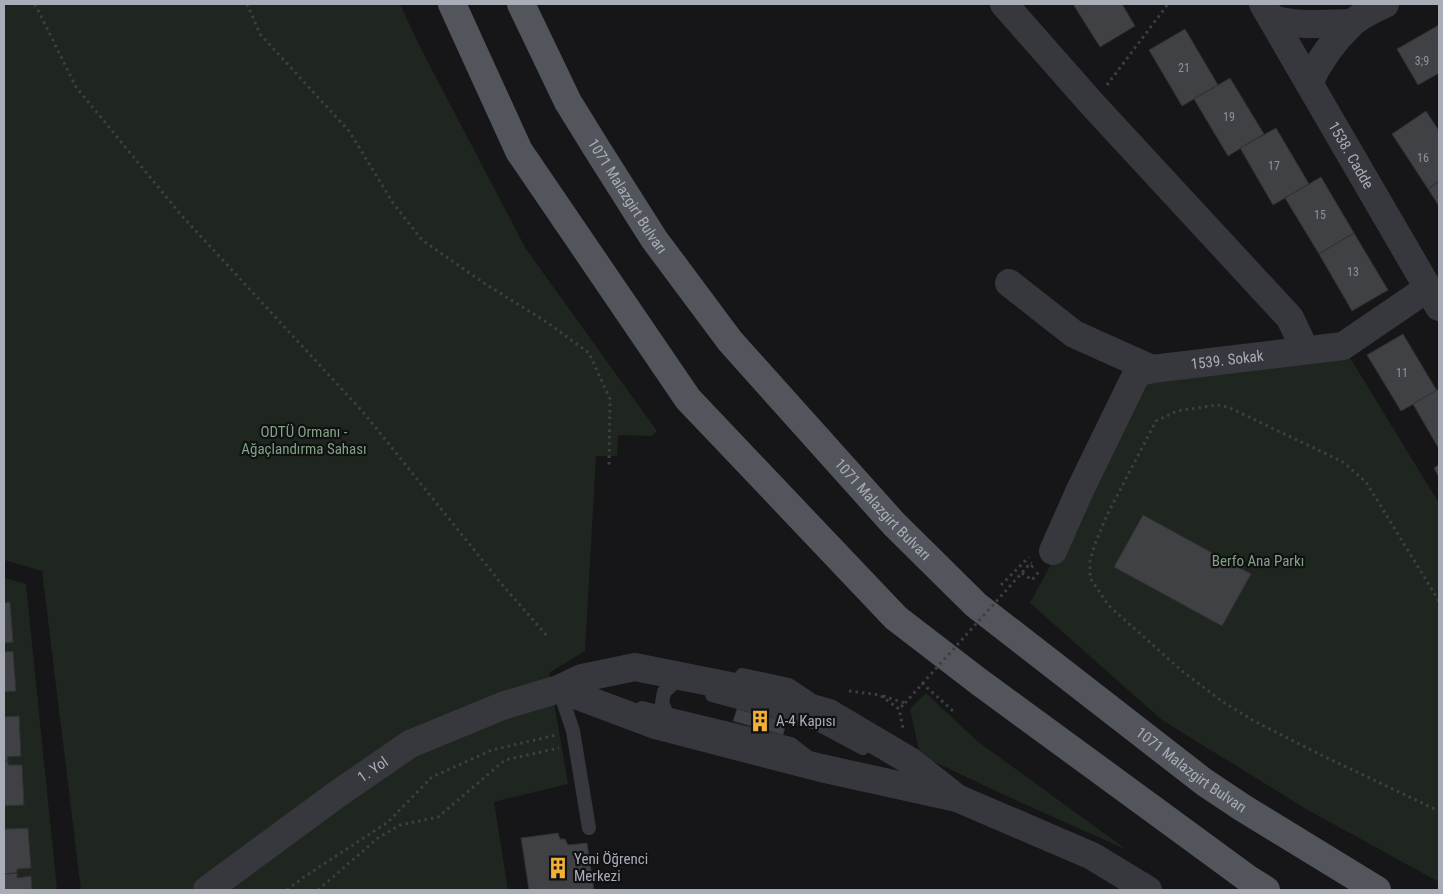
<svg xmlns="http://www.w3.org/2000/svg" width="1443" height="894" font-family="'Roboto Condensed',sans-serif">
<rect width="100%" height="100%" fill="#161618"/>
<g fill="#1e261f">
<path d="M4,4H400L420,47L526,249L657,431L652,436L618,435L617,456H596L585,651L549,673L568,784L494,802L508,890H81L42,571L4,560Z"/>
<path d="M1347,353L1439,503V882L1306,809L1162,720L1030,603L1148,383Z"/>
<path d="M4,578L26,584L57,890H4Z"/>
<path d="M926,693L977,741L1127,850L1000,793L920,755L910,709Z"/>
</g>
<g fill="#404145" stroke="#303034">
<path d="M1073,4H1122L1135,26L1100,47Z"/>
<path d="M1439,25V73L1418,85L1397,49Z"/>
<path d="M1185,29L1218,85L1182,106L1149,50Z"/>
<path d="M1230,78L1264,134L1228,156L1194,99Z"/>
<path d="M1426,111L1439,131V181L1428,189L1392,134Z"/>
<path d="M1276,128L1309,184L1273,205L1240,148Z"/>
<path d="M1321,177L1354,233L1319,254L1285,198Z"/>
<path d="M1439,181V206L1428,189Z"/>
<path d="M1354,233L1388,290L1352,311L1319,254Z"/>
<path d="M1403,334L1437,391L1401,411L1367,355Z"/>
<path d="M1439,389V449L1413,404Z"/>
<path d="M1439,465V477L1434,468Z"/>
<path d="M1143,515L1251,574L1222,626L1114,567Z"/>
<path d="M10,602L13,642L4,643V603Z"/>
<path d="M13,651L16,691L4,692V652Z"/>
<path d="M737,709L786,722L783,735L733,721Z"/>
<path d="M19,716L21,756L7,757L8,761H4V717Z"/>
<path d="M4,761H8V765H22L24,805L4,806Z"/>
<path d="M28,828L31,868L17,869V873L4,874V829Z"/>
<path d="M558,833L560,839H565L568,845L587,843L594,890H529L521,838Z"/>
<path d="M17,873V878L31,876L32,890H4V874Z"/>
</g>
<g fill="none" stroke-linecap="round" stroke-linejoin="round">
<g stroke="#3d3f44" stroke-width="3" stroke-dasharray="2.5 4" stroke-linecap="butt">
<path d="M35,4L76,87L182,216L363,412L504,587L549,638"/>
<path d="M247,4L260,34L349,131L393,203L422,240L484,283L548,323L589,353L610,399L609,468"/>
<path d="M1107,85L1168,4"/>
<path d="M1022,573L1032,580L1040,570"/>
<path d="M1001,585L1029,557"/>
<path d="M1439,601L1366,482L1343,462L1228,407L1217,405L1177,411L1156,421L1107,515L1095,544L1090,561V578L1109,606L1182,671L1223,702L1254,721L1317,753L1439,811"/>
<path d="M922,683L953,711"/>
<path d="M849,691L880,695L899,709L903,728"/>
<path d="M883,696L905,703L899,709"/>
<path d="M287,890L304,877L388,822L432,777L492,750L556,735"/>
<path d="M318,890L378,838L400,825L438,817L505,760L559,748"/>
</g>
<g stroke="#37383d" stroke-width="14">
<path d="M742,675L789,685L810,699"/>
<path d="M559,689L573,731L589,828"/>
<path d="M712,695L816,723L863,748"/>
<path d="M642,708L791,744L809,758"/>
<path d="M667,714L662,703L664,692L672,685"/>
</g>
<g stroke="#37383d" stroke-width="28">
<path d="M1004,4L1093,105L1290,318L1305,350"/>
<path id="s1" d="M1263,4L1439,307"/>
<path d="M1272,19C1298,27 1325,23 1352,23"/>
<path d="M1309,83C1319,61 1334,40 1352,23C1361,15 1374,9 1385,4"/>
<path d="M1009,283L1074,334L1152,369"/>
<path id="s2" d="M1053,551L1080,490L1137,373L1152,369L1343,346L1428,288"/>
</g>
<g stroke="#37383d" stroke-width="28">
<path d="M559,689L655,725L821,768L957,798L1092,856L1148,890"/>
<path id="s3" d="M207,890L336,795L410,744L505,705L559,689L582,678L635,667L745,689L829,713L910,761L957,798"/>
</g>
<g stroke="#53555c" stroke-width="28">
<path d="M452,4L519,151L688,399L896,618L978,681L1247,878L1266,890"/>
<path id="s4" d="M521,4L568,102L597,149L654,239L730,341L894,524L976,605L1204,782L1243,808L1377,890"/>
</g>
<path stroke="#3d3f44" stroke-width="3" stroke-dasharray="2.5 4" stroke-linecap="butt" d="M905,703L1028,566L1031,568L1034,564L1031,563"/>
</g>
<defs>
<g id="building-bare" transform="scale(1.725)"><path d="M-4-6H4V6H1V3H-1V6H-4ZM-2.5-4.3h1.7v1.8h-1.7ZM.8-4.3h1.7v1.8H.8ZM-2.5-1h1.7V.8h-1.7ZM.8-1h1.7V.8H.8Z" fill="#f2b134" stroke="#111113" stroke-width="2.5" paint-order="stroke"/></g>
</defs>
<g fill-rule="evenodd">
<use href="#building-bare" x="760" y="721"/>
<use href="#building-bare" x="558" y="868"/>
</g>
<g text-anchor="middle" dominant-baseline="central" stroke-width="4.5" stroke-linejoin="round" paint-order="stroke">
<g font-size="12" fill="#8e929b">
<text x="1422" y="61">3;9</text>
<text x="1184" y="68">21</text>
<text x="1229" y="117">19</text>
<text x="1423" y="158">16</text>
<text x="1274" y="166">17</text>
<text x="1320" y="215">15</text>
<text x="1353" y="272">13</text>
<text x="1402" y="373">11</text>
</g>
<g font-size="15" fill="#a8adb8" stroke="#111113">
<text stroke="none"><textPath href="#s1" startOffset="175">1538. Cadde</textPath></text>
<text stroke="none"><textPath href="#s4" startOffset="220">1071 Malazgirt Bulvarı</textPath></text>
<text stroke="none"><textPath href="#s2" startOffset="288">1539. Sokak</textPath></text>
<text stroke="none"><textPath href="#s4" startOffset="625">1071 Malazgirt Bulvarı</textPath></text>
<text stroke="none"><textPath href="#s3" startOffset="205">1. Yol</textPath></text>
<text stroke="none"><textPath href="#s4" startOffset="1030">1071 Malazgirt Bulvarı</textPath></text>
</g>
<g font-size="15" fill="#7fa381" stroke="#111113">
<text x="304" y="432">ODTÜ Ormanı -<tspan x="304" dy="17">Ağaçlandırma Sahası</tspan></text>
<text x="1258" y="561">Berfo Ana Parkı</text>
</g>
<g font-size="15" fill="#a8adb8" stroke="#111113" text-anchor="start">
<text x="776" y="721">A-4 Kapısı</text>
<text x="574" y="859">Yeni Öğrenci<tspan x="574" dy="17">Merkezi</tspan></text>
</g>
</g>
<rect width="1443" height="894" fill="none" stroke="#a8adb8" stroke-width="10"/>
</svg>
